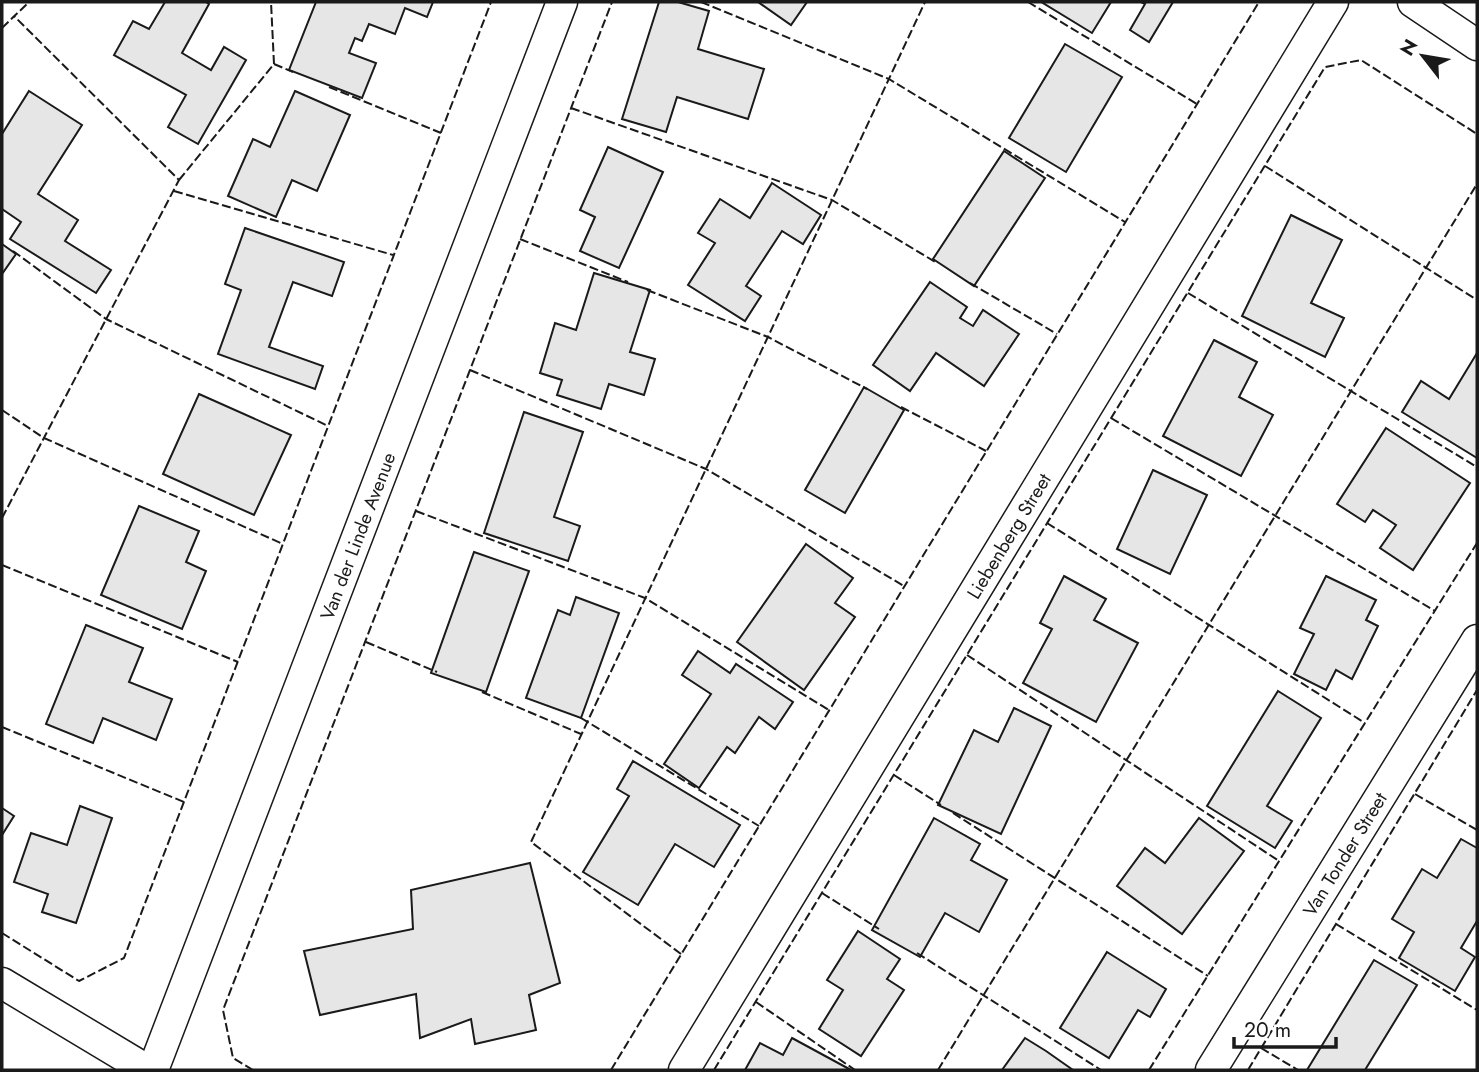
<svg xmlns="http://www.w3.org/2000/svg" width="1479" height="1072" font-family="Jost,sans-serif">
<rect width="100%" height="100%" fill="#fff"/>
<g fill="#e6e6e6" stroke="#1a1a1a" stroke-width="2">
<path d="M165,2H206L209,4L182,53L211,70L224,47L246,60L198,144L168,127L186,95L114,55L133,21L149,29Z"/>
<path d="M316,2H433L427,17L405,8L395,34L369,24L362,41L355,38L349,53L376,63L362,98L289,70Z"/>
<path d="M659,2H678L709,11L698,49L764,69L748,119L677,97L666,132L622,119Z"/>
<path d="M758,2H807L791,25Z"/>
<path d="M1044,2H1111L1092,33L1043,3Z"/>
<path d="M1141,2H1173L1149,42L1130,30L1145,4Z"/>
<path d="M1065,44L1122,77L1066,172L1009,138Z"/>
<path d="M29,91L82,125L38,194L78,220L65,241L111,270L96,293L10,239L21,222L2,209V134Z"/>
<path d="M295,91L350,115L317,191L292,180L276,217L228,196L253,139L270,147Z"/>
<path d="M608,147L663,172L619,268L580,251L595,217L580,210Z"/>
<path d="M1004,151L1045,178L974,286L933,259Z"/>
<path d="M772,183L821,215L803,244L782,231L746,286L761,296L745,321L688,285L715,243L698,233L720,199L750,218Z"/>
<path d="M1291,215L1342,240L1311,303L1344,318L1325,357L1242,316Z"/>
<path d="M245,228L344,262L332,296L293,282L269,347L323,366L315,389L218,354L241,290L225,284Z"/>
<path d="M2,244L16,254L2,274Z"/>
<path d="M594,273L650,290L630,352L655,359L644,395L609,384L601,409L557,395L562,380L540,373L555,323L576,330Z"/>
<path d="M930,282L967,307L960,318L973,326L983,310L1019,334L984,386L936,353L910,391L873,365Z"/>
<path d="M1214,340L1257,362L1239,397L1273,415L1241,476L1163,436Z"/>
<path d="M1477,353V458L1402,412L1421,381L1449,399Z"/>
<path d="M864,387L904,410L845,513L805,490Z"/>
<path d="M199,394L291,435L254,515L163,474Z"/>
<path d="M524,412L583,432L554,517L580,526L568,561L484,533Z"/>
<path d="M1386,428L1470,483L1413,570L1380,548L1396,525L1373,510L1365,522L1337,504Z"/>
<path d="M1153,470L1207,495L1170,574L1117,549Z"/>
<path d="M139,506L199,531L186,562L206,571L182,629L101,595Z"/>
<path d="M806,544L853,578L835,603L855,617L804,690L737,642Z"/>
<path d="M474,552L529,571L486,692L431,673Z"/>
<path d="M1064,576L1106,599L1094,620L1138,643L1096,722L1023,683L1052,629L1040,623Z"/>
<path d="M1326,576L1376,600L1366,620L1378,626L1352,679L1336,670L1326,690L1294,674L1314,634L1300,628Z"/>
<path d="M576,597L619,613L581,718L526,698L558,610L570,615Z"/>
<path d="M86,625L143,648L129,682L172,699L156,740L103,718L93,743L46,724Z"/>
<path d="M698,651L730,673L736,664L793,702L775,729L759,717L735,753L727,747L699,788L664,764L711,694L682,675Z"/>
<path d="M1278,691L1321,718L1267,806L1292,821L1275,848L1207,806Z"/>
<path d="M1014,708L1051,726L1001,834L938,805L974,730L998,742Z"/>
<path d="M633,761L740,825L714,867L675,844L638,905L583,872L629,796L617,789Z"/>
<path d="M80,806L112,818L76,923L42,912L48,894L14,882L31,833L67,845Z"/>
<path d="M2,808L14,816L2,835Z"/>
<path d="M934,818L980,844L971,860L1007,880L979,932L945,913L920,957L872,930Z"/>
<path d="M1199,818L1244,851L1182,934L1117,886L1145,848L1165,863Z"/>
<path d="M1461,839L1477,848V921L1461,948L1475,957L1455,991L1399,958L1414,932L1392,919L1422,869L1437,878Z"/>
<path d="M530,863L560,983L529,995L536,1030L475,1044L471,1019L420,1038L416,994L320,1015L304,951L413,929L411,890Z"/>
<path d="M858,931L900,959L887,979L904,990L861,1056L819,1029L843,990L827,980Z"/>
<path d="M1107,952L1166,989L1150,1017L1138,1010L1109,1058L1060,1028Z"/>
<path d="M1374,960L1417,985L1365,1070H1307Z"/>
<path d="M792,1038L851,1070H745L760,1043L783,1055Z"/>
<path d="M1025,1038L1046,1051L1073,1070H1002Z"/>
</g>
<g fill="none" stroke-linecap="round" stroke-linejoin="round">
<g stroke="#1a1a1a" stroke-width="33">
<g id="street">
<path d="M1413,2L1477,45"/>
<path d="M2,983L147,1070"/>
<path id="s1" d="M153,1070L562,2"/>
<path id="s2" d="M684,1070L1333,2"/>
<path id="s3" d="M1211,1070L1477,640"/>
</g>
</g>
<use href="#street" stroke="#fff" stroke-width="30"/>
<g stroke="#1a1a1a" stroke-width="2" stroke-dasharray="9 3.5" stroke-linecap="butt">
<path d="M701,2L889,79L1125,222"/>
<path d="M1028,2L1197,104"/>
<path d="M2,28L29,2"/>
<path d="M274,64L293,72"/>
<path d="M329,87L441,133"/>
<path d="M571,108L832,200L937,263"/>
<path d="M1265,166L1477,300"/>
<path d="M179,180L274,64L271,2"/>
<path d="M174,191L393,255"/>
<path d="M520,239L628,282"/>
<path d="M13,251L106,319L328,426"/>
<path d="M970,283L1057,334"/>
<path d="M647,290L768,337L867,389"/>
<path d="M1188,293L1477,467"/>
<path d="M470,370L706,469L904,586"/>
<path d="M901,407L986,451"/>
<path d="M2,410L44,438L283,544"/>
<path d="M1111,418L1435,611"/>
<path d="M416,511L645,598L829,710"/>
<path d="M2,518L179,180L14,16"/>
<path d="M1047,523L1365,723"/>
<path d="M2,565L238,662"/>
<path d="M366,642L437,672"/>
<path d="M967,655L1279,861"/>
<path d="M482,692L581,734"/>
<path d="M581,718L759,826"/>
<path d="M2,727L184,802"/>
<path d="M894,775L941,805"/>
<path d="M1415,794L1477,830"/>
<path d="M953,813L1208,976"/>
<path d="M822,893L879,929"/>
<path d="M1336,924L1477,1010"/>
<path d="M2,933L79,981L124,958L491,2"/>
<path d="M917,953L1101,1070"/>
<path d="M681,954L531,842L925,2"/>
<path d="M756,1002L855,1070"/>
<path d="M1261,1048L1298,1070"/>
<path d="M253,1070L233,1058L223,1010L612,2"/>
<path d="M611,1070L1259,2"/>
<path d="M714,1070L1325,67L1361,60L1477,134"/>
<path d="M938,1070L1477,184"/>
<path d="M1149,1070L1477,543"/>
<path d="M1248,1070L1477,690"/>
</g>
</g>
<g text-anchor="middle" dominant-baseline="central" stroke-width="5" stroke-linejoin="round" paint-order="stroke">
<g font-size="19" fill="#1a1a1a" stroke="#fff">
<text stroke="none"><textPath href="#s1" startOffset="572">Van der Linde Avenue</textPath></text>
<text stroke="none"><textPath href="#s2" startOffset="625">Liebenberg Street</textPath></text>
<text stroke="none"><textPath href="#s3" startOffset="254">Van Tonder Street</textPath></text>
</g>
</g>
<rect width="1479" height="1072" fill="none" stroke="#1a1a1a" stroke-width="7"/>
<g transform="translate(1423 56) rotate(301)" stroke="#ffffff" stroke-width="5" paint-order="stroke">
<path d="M0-5L12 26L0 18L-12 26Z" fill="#1a1a1a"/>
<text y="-10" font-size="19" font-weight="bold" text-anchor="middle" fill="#1a1a1a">N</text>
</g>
<path d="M1234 1037v10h102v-10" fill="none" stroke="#1a1a1a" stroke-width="3.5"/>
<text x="1244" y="1037" font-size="21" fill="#1a1a1a" stroke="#ffffff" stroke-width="5" paint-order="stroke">20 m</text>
</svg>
